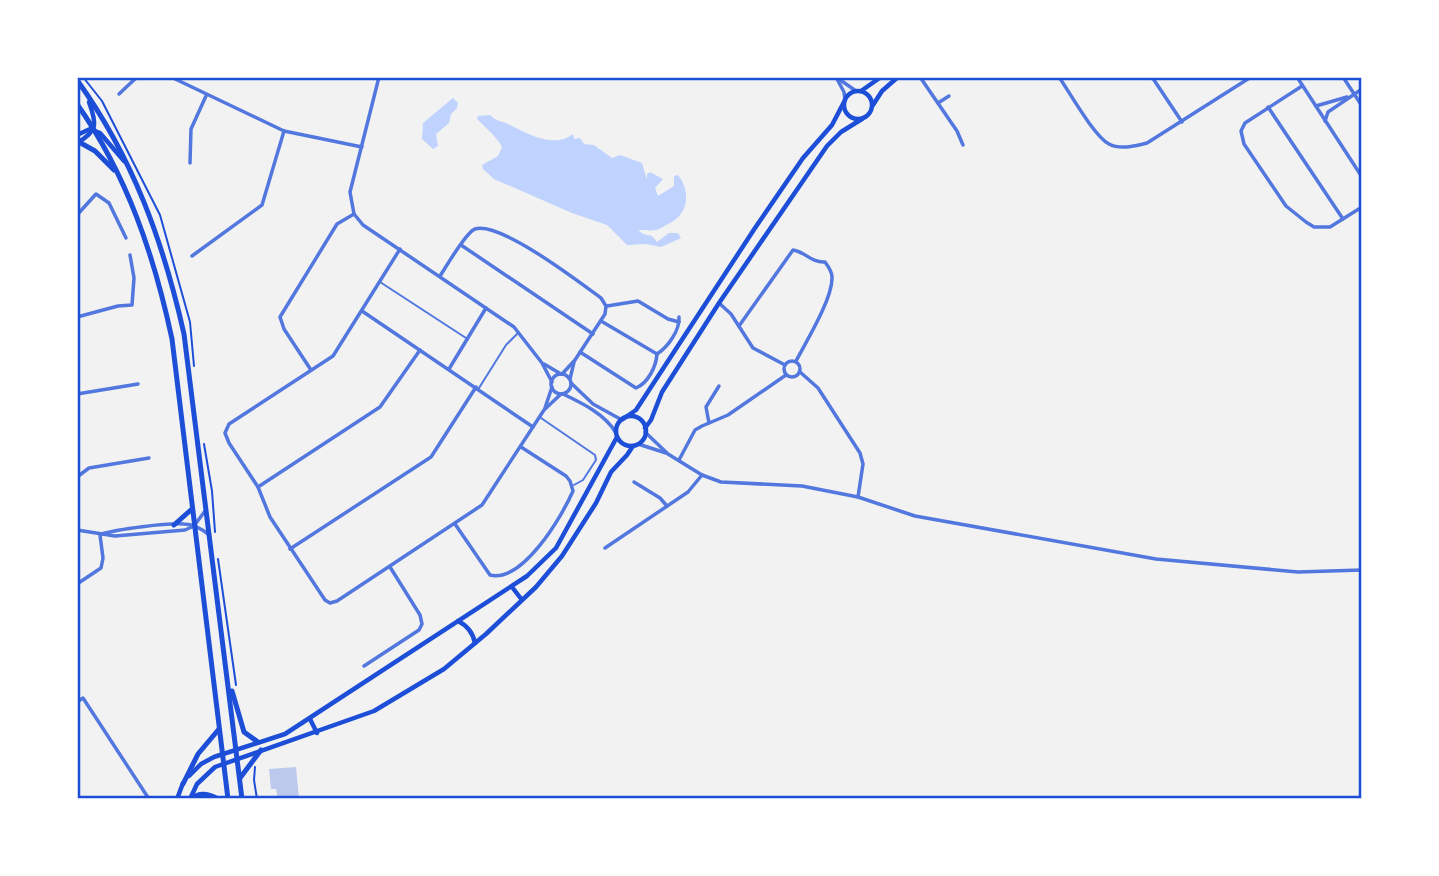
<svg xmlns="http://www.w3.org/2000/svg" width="1439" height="876" font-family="Jost,sans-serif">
<rect width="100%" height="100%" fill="#f2f2f2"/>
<g fill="#bfd3fe">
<path d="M453,98L458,103L457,108L451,114L449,123L436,134L438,146L433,149L422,139L423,123Z"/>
<path d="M490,115C497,122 503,121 510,125C528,134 554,149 573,134L574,139L580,138L584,144L594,145L612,158L620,155L642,163L647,180V174L650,172L663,179L655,188L658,196L674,186V176L678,175C692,193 688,216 666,225C663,227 658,230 655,230C650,231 643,230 638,230L643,234L652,236L657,242L669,233H678L681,238L661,247L646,244L627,245L607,225L572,213L494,179L483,169L482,165L498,156L502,147C496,136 486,128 477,119L478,116Z"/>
</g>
<path fill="#bdc9ec" d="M296,767L299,799H278L276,789H271L269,769Z"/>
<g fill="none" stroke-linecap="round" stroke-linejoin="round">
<g stroke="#1d4ed8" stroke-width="2">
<path d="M83,77L102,101L160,215L190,322L194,366"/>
<path d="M204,444L212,491L215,532"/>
<path d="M218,559L236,685"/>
<path d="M255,767L254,780L257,799"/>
</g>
<g stroke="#5277de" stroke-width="2">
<path d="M380,282L466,338"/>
<path d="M479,388L506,345L518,333"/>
<path d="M541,418L595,455L596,460L583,480L574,485"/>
</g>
<g stroke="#5277de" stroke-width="3.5">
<path d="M171,77L284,131L362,147"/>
<path d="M920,77L957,131L963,145"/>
<path d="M1059,77C1070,93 1094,136 1109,144C1120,150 1135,146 1147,143L1251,77"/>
<path d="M1152,77L1182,122"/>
<path d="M1297,77L1362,177"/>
<path d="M1343,77L1362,106"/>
<path d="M1302,86L1245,123L1241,131L1244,144L1286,206L1306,222L1314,227H1330L1362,207"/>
<path d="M119,94L137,77"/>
<path d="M938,103L949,96"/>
<path d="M1316,106L1347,97"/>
<path d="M1268,107L1343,219"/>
<path d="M1325,121L1328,112L1362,89"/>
<path d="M190,163L191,129L206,96"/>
<path d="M77,215L96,194L109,203L126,238"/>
<path d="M461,245L593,334"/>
<path d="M400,249L333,356L229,424L225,433L229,443L258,487L270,517L325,600L330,603L337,601L482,505L544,410L561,394"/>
<path d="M192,256L262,205L284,131"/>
<path d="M440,276C446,267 466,232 475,229C500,221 579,282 601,298L606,306L605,314L575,360L562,374"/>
<path d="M719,303L731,314L753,348L785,365"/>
<path d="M607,306L638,301L668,319L679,322"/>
<path d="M362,311L533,427"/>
<path d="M77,317L118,306L132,305L134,278L130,255"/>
<path d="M601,321L657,354C668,347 680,330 679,317"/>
<path d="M739,326L793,250C806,252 811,263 825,262C828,266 832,272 832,277C833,298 806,342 796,361"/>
<path d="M580,352L636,388C648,383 656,367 657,354"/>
<circle cx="792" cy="369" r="8"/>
<path d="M449,369L486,308"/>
<path d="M311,370L284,329L280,317L337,224L354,214"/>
<path d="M800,372L818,388L860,453L863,464L858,497"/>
<path d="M570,379L574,362"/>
<path d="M77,394L138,384"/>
<path d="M545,408L552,387"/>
<path d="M709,423L706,407L719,386"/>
<path d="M645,432L668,454L702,475L721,482L802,486L858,497L915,516L1156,559L1298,572L1362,570"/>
<path d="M638,444L666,453"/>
<path d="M679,460L695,430L702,426L728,415L786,375"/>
<path d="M77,477L89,468L149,458"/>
<path d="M634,482L660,498L667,506"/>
<path d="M258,487L380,407L420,350"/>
<path d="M455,524L490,575C523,583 562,516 573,491L570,481L566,476L521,447"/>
<path d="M77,530L115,536L185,530L194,526L205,511"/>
<path d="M102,534C118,529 166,523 184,524C193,524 202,529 209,535"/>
<path d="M605,548L688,492L702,475"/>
<path d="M290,549L431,457L476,387"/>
<path d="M77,584L101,568L103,558L100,535"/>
<path d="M364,666L419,630L422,624L420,615L390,567"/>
<path d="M77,702L83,698L149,799"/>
</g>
<g stroke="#5277de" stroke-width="3.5">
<path d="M379,77L350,192L354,214L363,225L514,327L542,363L552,382"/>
<path d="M836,77L856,91"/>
<path d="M837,79L844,92L845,100"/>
<path d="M544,364L561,374"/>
<circle cx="561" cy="384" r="10"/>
<path d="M571,383L593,404L622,420"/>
<path d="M563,394C582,403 605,414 616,433"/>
</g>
<g stroke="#1d4ed8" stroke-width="4.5">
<circle cx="858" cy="105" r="14"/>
<path d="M861,91L881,77"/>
<path d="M873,105L882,91L898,77"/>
<path d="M77,135L90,129L100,133L124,161"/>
<path d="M77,143C98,131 97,124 89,102"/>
<circle cx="631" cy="431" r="15"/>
<path d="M623,419L636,410L755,228L803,158L832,125L844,102"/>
<path d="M645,428L651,420L662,392L719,303L827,146L841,132L862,119"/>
<path d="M512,587L522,600"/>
<path d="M458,621C468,626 473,633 475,643"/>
<path d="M310,719L317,733"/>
<path d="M189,776L201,764L214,757L285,734L527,576L556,548L617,437"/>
<path d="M177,799L183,783"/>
<path d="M190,799L197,784L215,767L374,711L444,669L486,634L536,587L562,556L596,503L611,472L627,455L633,446"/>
</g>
<g stroke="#1d4ed8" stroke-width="5">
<path d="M77,80C133,158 163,241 184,334L242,799"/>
<path d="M77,104C127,175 154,255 172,339L228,799"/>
<path d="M79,142L95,151L114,170"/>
<path d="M174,525L192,509"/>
<path d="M232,691L244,732L258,742"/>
<path d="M240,778L261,750"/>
<path d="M183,784L198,754L219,729"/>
<path d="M192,799C199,792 209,794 218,799"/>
</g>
</g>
<rect width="1439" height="876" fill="none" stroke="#ffffff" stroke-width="158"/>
<rect x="79" y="79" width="1281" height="718" fill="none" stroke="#1d4ed8" stroke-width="2.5"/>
</svg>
